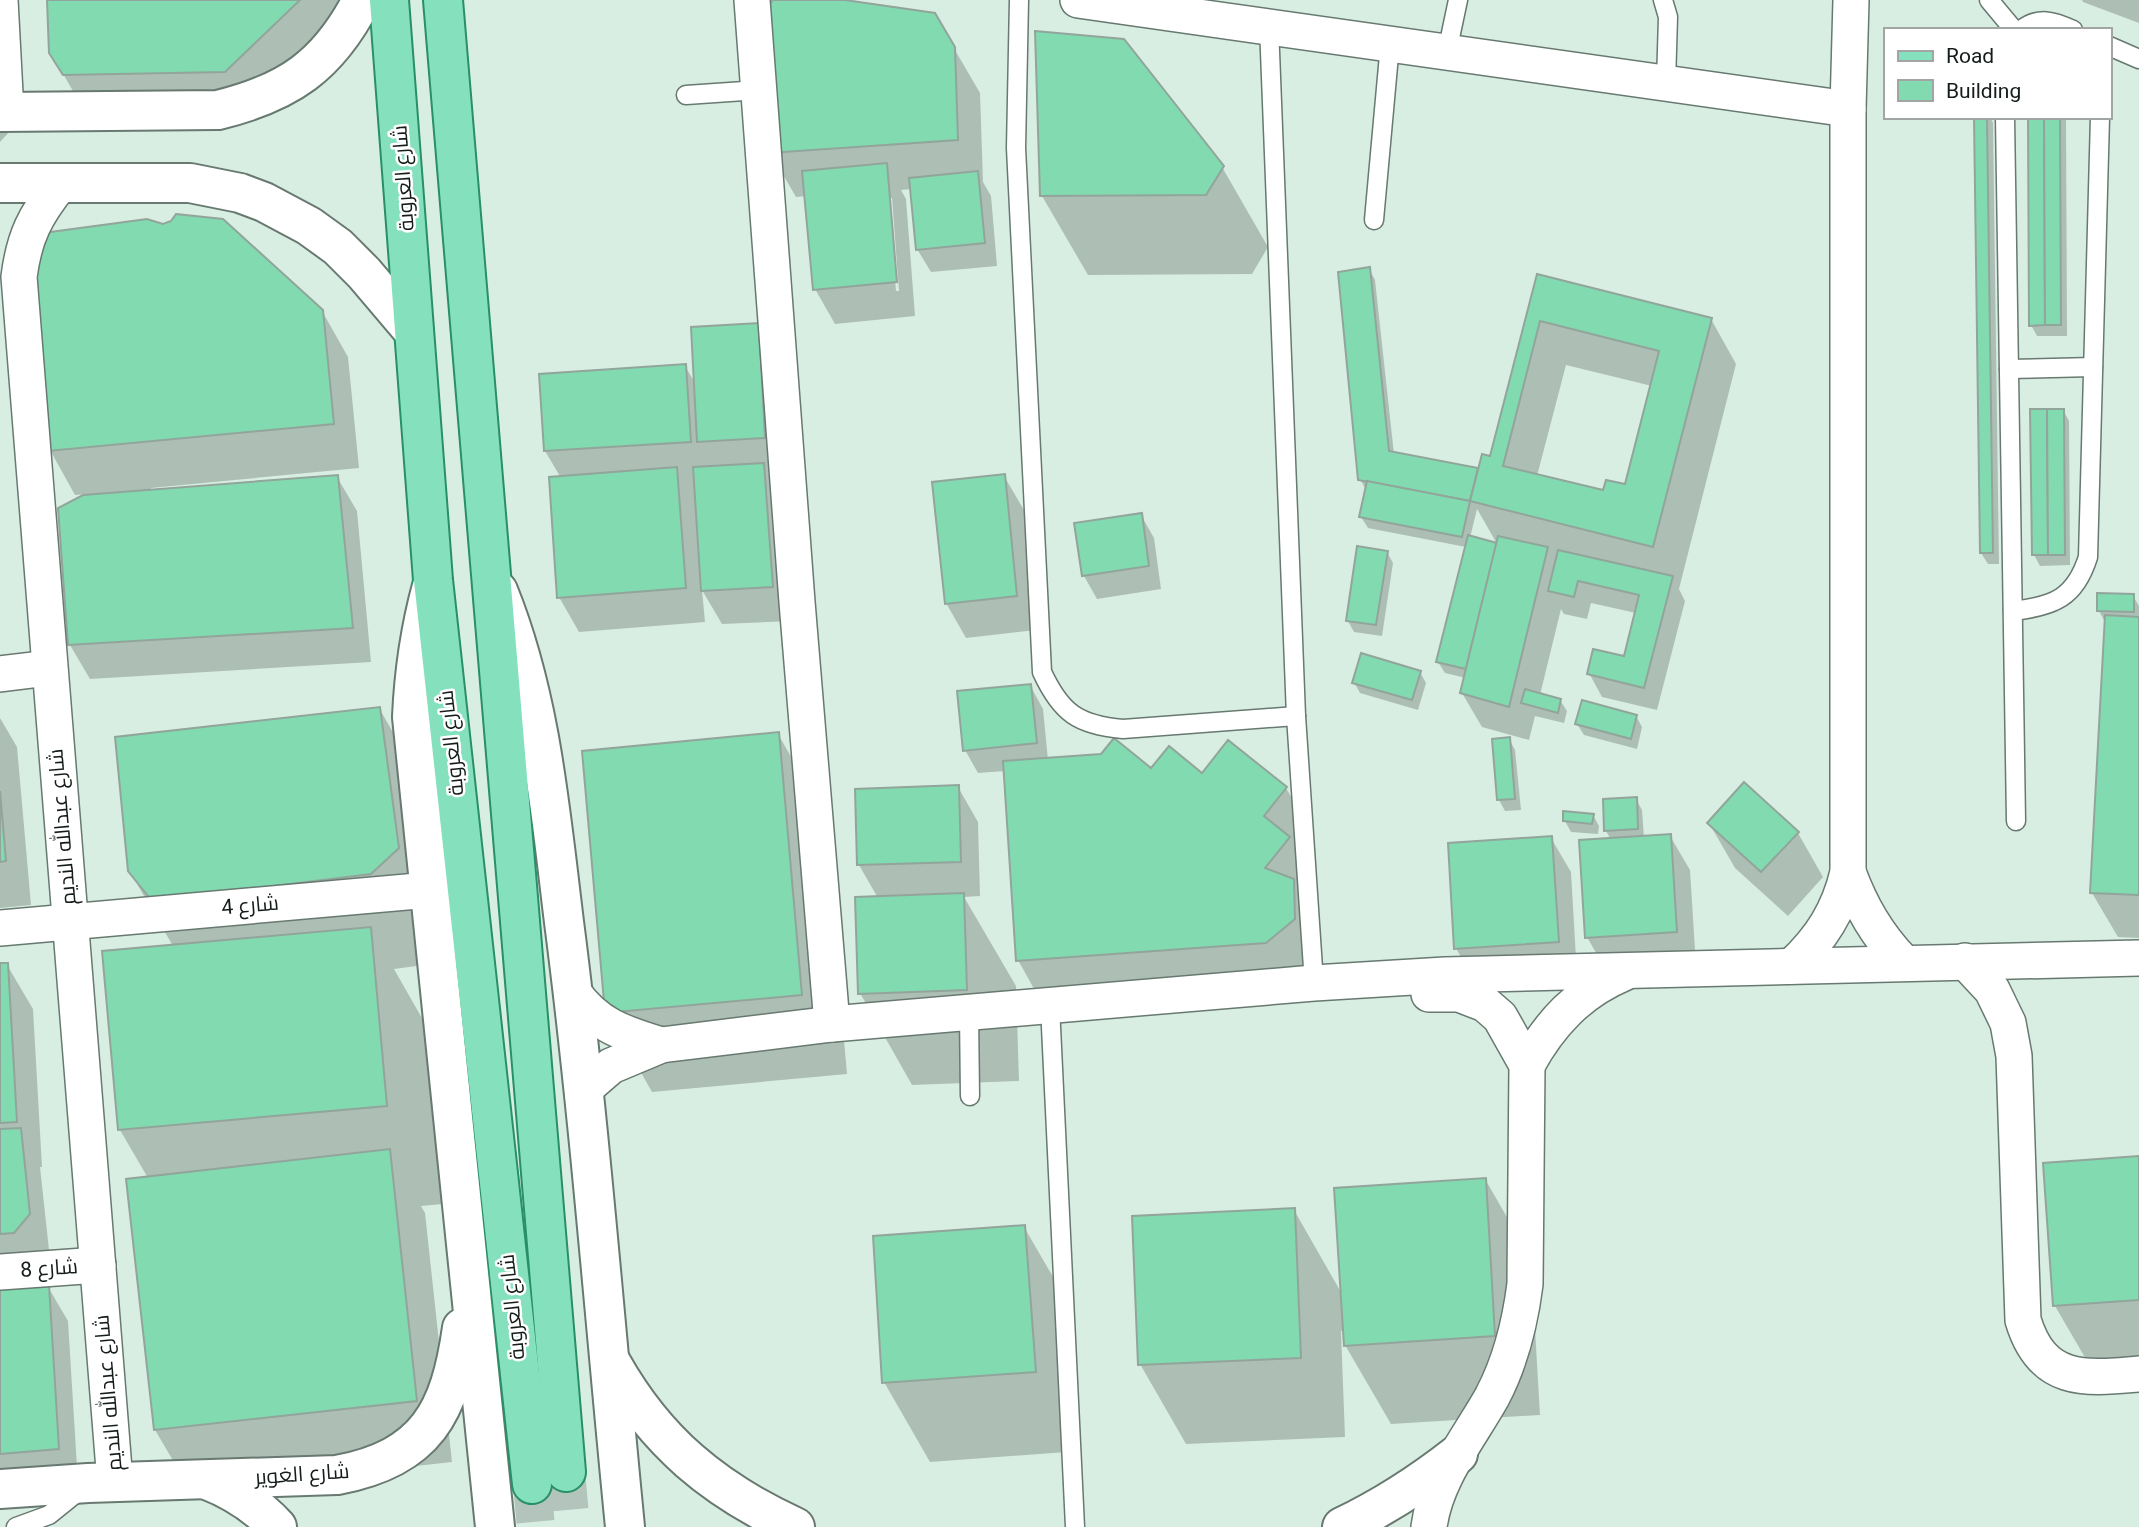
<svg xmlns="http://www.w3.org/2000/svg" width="2139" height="1527" font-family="Roboto,Cairo,sans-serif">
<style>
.shadow{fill:#0003;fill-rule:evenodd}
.building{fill:#82dab0;stroke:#92a59b;stroke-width:2;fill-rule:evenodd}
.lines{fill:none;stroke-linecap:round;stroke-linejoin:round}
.primary-tunnel{stroke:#b2c4bb;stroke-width:38;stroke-dasharray:38 19;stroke-linecap:butt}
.service-casing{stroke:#677970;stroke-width:21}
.minor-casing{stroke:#677970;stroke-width:38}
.tertiary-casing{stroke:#677970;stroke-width:42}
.primary-casing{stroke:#298f68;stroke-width:42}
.service{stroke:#fff;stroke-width:18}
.minor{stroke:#fff;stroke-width:35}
.tertiary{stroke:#fff;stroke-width:38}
.primary{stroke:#85e0be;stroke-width:38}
.labels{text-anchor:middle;stroke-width:5;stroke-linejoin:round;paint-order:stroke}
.street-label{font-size:21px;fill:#151d19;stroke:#fff}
</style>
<rect width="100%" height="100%" fill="#d9eee3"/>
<!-- shadow -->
<g class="shadow">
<path d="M 0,0 L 22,118 L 0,142 Z"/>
<path d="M 48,0 L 340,0 L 343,28 L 251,116 L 77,98 L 51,53 Z"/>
<path d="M 776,0 L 832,0 L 934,14 L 980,93 L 983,182 L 991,196 L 997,266 L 931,272 L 917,249 L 912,189 L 901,190 L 906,199 L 915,316 L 835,324 L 815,289 L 806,196 L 796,197 L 770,152 ZM 888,198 L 892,198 L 899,291 L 896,291 Z"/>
<path d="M 2082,0 L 2139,0 L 2139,23 L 2083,2 Z"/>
<path d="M 1976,117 L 1990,117 L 1993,123 L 1999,564 L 1988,564 L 1981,553 Z"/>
<path d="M 2030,117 L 2064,117 L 2066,120 L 2067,336 L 2037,336 L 2031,325 Z"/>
<path d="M 1222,167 L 1268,247 L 1252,274 L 1088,275 L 1042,196 Z"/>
<path d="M 1369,269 L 1375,280 L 1394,454 L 1479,470 L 1491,458 L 1538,276 L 1711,319 L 1736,364 L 1679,589 L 1685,601 L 1657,710 L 1602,697 L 1589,673 L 1625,659 L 1636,613 L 1591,603 L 1587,619 L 1564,614 L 1561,609 L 1540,695 L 1560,700 L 1567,711 L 1564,723 L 1535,716 L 1529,740 L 1482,727 L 1462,693 L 1466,678 L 1445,673 L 1438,662 L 1466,547 L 1368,528 L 1361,517 L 1366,490 L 1360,479 ZM 1566,365 L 1652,386 L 1626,486 L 1604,493 L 1537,476 ZM 1477,509 L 1484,521 L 1497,544 L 1470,538 Z"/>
<path d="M 322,311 L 348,357 L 359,468 L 151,488 L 151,491 L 337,477 L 357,511 L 371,662 L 90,679 L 70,645 L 60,509 L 89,494 L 75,495 L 50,450 Z"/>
<path d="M 758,325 L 784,472 L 768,473 L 783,499 L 791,621 L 722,624 L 702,590 L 705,622 L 579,632 L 559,597 L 561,478 L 545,451 L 685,366 L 695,383 Z"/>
<path d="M 2063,410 L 2069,421 L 2070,565 L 2040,566 L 2034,555 Z"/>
<path d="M 1004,476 L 1024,510 L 1036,630 L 966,638 L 946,603 Z"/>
<path d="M 1141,515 L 1154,538 L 1161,589 L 1097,599 L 1084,576 Z"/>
<path d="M 1387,552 L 1393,563 L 1382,636 L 1354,632 L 1348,621 Z"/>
<path d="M 2133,596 L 2139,606 L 2139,938 L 2118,937 L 2092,893 L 2105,622 L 2099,611 Z"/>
<path d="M 1420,672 L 1426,683 L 1418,710 L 1360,693 L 1354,682 Z"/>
<path d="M 1030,685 L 1043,709 L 1048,760 L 1102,756 L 1151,770 L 1203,775 L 1286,788 L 1312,833 L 1296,852 L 1314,883 L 1320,964 L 1043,1005 L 1018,960 L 1005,771 L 978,773 L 965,750 Z"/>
<path d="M 379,708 L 432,800 L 424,965 L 394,969 L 427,1027 L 443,1204 L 421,1206 L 425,1213 L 452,1462 L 191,1491 L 155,1430 L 148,1178 L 120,1130 L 173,946 L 129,870 Z"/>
<path d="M 1636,716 L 1642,727 L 1637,749 L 1584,735 L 1577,724 Z"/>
<path d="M 0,718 L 17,747 L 31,905 L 0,908 Z"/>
<path d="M 778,734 L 824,814 L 847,1074 L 652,1092 L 607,1012 Z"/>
<path d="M 1509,739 L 1515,750 L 1521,810 L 1505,811 L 1499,800 Z"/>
<path d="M 958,787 L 978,822 L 980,896 L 964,897 L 1016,986 L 1019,1081 L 912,1085 L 860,993 L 878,898 L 859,865 Z"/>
<path d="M 1636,799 L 1642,810 L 1644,838 L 1670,836 L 1690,870 L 1696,966 L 1607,972 L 1587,937 L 1611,840 L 1606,831 L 1605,801 Z"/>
<path d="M 1593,815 L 1599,826 L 1598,834 L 1571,832 L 1565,821 Z"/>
<path d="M 1709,823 L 1798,833 L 1823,877 L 1788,916 L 1735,868 Z"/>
<path d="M 1551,838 L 1571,872 L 1577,976 L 1475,983 L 1456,948 Z"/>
<path d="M 0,965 L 7,965 L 33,1009 L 42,1167 L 40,1167 L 49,1250 L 34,1267 L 0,1268 Z"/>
<path d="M 2139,1157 L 2139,1382 L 2101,1385 L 2055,1306 Z"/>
<path d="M 1485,1179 L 1531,1259 L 1540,1415 L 1391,1424 L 1345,1345 L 1345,1331 L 1341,1331 L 1345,1437 L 1186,1444 L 1140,1364 L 1294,1210 L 1342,1294 Z"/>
<path d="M 1024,1227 L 1070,1306 L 1080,1451 L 930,1462 L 884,1382 Z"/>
<path d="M 48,1287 L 68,1321 L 78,1483 L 0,1489 L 0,1290 Z"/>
</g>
<!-- building -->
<g class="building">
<path d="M 47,0 L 300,0 L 225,72 L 63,75 L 49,53 Z"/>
<path d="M 773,0 L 845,0 L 935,13 L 955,47 L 958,140 L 769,153 L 761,12 Z"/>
<path d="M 1035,31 L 1124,39 L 1224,166 L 1206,195 L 1040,196 Z"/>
<path d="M 1974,117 L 1987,117 L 1993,553 L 1980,553 Z"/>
<path d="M 2028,117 L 2044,117 L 2045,325 L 2029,326 Z"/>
<path d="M 2044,117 L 2060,117 L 2061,325 L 2045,325 Z"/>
<path d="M 887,163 L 897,282 L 813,290 L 802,171 Z"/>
<path d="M 978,171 L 985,243 L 916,250 L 909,178 Z"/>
<path d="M 176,214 L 223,219 L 323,310 L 334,424 L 48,451 L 34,240 L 43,233 L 147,219 L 163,224 L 171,221 Z"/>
<path d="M 1370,267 L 1389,451 L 1478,468 L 1470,501 L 1358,480 L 1338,272 Z"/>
<path d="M 1537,274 L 1712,318 L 1653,547 L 1470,501 L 1482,454 L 1490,456 ZM 1540,321 L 1659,351 L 1625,484 L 1606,480 L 1603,490 L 1503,466 Z"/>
<path d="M 759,323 L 765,438 L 697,442 L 691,327 Z"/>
<path d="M 686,364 L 691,442 L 544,451 L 539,374 Z"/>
<path d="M 2030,409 L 2047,409 L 2048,555 L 2032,555 Z"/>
<path d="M 2047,409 L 2064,409 L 2065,555 L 2048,555 Z"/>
<path d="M 764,463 L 773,587 L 701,591 L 693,467 Z"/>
<path d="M 677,467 L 686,588 L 557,598 L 549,477 Z"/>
<path d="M 1005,474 L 1017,596 L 945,604 L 932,482 Z"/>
<path d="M 338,475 L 353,628 L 68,645 L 58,508 L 83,495 Z"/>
<path d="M 1367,481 L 1470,501 L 1462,537 L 1359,517 Z"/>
<path d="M 1142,513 L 1149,566 L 1082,576 L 1074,523 Z"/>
<path d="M 1468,535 L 1497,543 L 1466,669 L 1436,662 Z"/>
<path d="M 1498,536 L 1548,547 L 1509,707 L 1460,693 Z"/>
<path d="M 1357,546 L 1388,551 L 1376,625 L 1346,621 Z"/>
<path d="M 1558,550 L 1673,576 L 1644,688 L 1587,674 L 1593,649 L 1624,656 L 1639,595 L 1578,581 L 1574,597 L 1548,591 Z"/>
<path d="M 2097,593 L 2134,594 L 2134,612 L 2097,611 Z"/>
<path d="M 2105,615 L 2139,617 L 2139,895 L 2090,893 Z"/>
<path d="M 1361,653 L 1421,671 L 1412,700 L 1352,683 Z"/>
<path d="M 1031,684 L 1037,743 L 963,751 L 957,691 Z"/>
<path d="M 1525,689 L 1561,699 L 1558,713 L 1521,703 Z"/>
<path d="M 1582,700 L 1637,715 L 1631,739 L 1575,724 Z"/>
<path d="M 380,707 L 399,848 L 371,874 L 152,901 L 128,871 L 115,737 Z"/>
<path d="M 779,732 L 802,995 L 605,1013 L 582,751 Z"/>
<path d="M 1510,737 L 1515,799 L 1497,800 L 1492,739 Z"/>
<path d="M 1114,738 L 1151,768 L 1169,746 L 1202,773 L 1228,740 L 1287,787 L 1264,816 L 1290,837 L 1265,868 L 1294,879 L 1295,919 L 1266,943 L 1016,961 L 1003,761 L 1101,754 Z"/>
<path d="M 1744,782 L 1799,832 L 1761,872 L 1707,823 Z"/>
<path d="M 959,785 L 961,862 L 857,865 L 855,789 Z"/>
<path d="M 0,791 L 6,861 L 0,862 Z"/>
<path d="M 1637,797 L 1638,829 L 1604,831 L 1603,799 Z"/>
<path d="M 1563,811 L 1594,814 L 1592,824 L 1563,821 Z"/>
<path d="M 1671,834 L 1677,932 L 1585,938 L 1579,840 Z"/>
<path d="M 1552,836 L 1559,942 L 1454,949 L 1448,843 Z"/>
<path d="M 964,893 L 967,990 L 858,994 L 855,897 Z"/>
<path d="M 371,927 L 387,1106 L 118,1130 L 102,951 Z"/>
<path d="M 0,963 L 8,963 L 17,1122 L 0,1123 Z"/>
<path d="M 21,1128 L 30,1214 L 14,1233 L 0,1234 L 0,1129 Z"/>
<path d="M 390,1149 L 417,1401 L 154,1430 L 126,1179 Z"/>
<path d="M 2139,1156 L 2139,1300 L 2053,1306 L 2043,1163 Z"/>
<path d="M 1486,1178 L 1495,1336 L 1344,1346 L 1334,1188 Z"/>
<path d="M 1295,1208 L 1301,1358 L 1138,1365 L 1132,1216 Z"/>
<path d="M 1025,1225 L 1036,1372 L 882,1383 L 873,1236 Z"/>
<path d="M 49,1285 L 59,1449 L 0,1454 L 0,1288 Z"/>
</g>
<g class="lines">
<!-- primary-tunnel -->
<g class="primary-tunnel">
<path d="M 566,1472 L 571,1527"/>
<path d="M 532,1484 L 536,1527"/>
</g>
<!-- service casing -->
<g class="service-casing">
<g id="service">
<path d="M 1019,0 L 1016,148 L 1042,672 C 1061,713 1078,725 1123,729 L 1296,716"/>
<path d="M 1663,0 L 1668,17 L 1666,83"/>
<path d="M 1989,0 L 2014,30"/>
<path d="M 1269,26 L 1296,716 L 1314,983"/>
<path d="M 2021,30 C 2038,16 2054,21 2073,30"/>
<path d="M 2109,46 L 2139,59"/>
<path d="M 1447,52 L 1458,0"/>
<path d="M 686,95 L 759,90"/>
<path d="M 2005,117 L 2016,821"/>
<path d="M 1374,220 L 1390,44"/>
<path d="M 2009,369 L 2093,367"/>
<path d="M 2013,611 C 2054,606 2075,598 2088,557 L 2100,117"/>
<path d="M 1050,1006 L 1075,1527"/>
<path d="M 969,1013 L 970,1096"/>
<path d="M 16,1527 L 49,1515 L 80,1490"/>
</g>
</g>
<!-- minor casing -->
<g class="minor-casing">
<g id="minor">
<path d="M 0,0 L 6,112"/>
<path d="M 752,0 L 797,602 L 832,1024"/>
<path d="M 1078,0 L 1848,109"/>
<path d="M 61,183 C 35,215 24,237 19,277 L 115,1482"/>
<path d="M 0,674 L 49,668"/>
<path d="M 1848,872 C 1861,907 1877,935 1903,962"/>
<path d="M 0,928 L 429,890"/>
<path d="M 1965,961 L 1992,990 L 2008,1023 L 2014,1056 L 2023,1320 C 2042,1383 2083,1379 2139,1374"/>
<path d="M 1792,966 C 1821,939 1839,911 1848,872 L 1848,109 L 1851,0"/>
<path d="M 573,992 C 598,1026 622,1033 661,1045"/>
<path d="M 1527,1065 C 1550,1023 1579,992 1624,973"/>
<path d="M 583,1096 L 589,1085 L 611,1066 L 661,1045 L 832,1024 L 1314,983 L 1445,975 L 2139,958"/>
<path d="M 0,1272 L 98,1265"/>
<path d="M 1429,1527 C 1435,1479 1469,1438 1492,1397 C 1511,1361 1520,1324 1525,1284 L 1527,1065 L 1500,1017 L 1485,1004 L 1459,994 L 1429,994"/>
</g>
</g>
<!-- tertiary casing -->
<g class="tertiary-casing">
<g id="tertiary">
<path d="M 0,112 L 218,110 C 288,93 328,66 362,0"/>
<path d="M 0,183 L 190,183 L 240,193 L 264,202 L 309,226 L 338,247 L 364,273 L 414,332"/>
<path d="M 432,586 C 420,630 414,671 412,717 L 495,1527"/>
<path d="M 498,591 C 541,697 550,809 564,922 C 590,1123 605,1325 625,1527"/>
<path d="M 612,1364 C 656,1442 714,1490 795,1527"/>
<path d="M 207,1480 C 235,1491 257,1505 277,1527"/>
<path d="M 0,1489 L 88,1483 L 337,1475 C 427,1458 450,1412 462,1328"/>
<path d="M 1342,1527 C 1384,1507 1421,1483 1458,1454"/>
</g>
</g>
<!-- primary casing -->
<g class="primary-casing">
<g id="primary">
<path d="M 389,0 L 433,580 L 532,1484"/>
<path d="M 443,0 L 566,1472"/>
</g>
</g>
<!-- service -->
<use href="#service" class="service"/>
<!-- minor -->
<use href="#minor" class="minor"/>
<!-- tertiary -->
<use href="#tertiary" class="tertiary"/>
<!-- primary -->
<use href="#primary" class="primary"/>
</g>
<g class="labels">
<!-- street labels -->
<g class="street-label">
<text transform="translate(403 178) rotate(-94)" y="7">شارع العروبة</text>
<text transform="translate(451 743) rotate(-96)" y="7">شارع العروبة</text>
<text transform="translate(62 827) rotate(-95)" y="7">شارع عبدالله النديم</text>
<text transform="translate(250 905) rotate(-5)" y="7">شارع 4</text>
<text transform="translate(49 1268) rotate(-4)" y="7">شارع 8</text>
<text transform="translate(512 1307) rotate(-96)" y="7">شارع العروبة</text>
<text transform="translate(108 1393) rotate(-95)" y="7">شارع عبدالله النديم</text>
<text transform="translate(302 1474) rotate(-4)" y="7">شارع الغوير</text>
</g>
</g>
<!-- legend -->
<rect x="1884" y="28" width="228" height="91" fill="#ffffff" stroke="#a1a5a3" stroke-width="2"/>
<rect x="1898" y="51" width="35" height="10" fill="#85e0be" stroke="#a1a5a3" stroke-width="2"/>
<text x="1946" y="63" font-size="21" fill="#151d19">Road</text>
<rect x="1898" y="80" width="35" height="21" fill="#82dab0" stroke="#a1a5a3" stroke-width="2"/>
<text x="1946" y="98" font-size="21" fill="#151d19">Building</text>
</svg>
